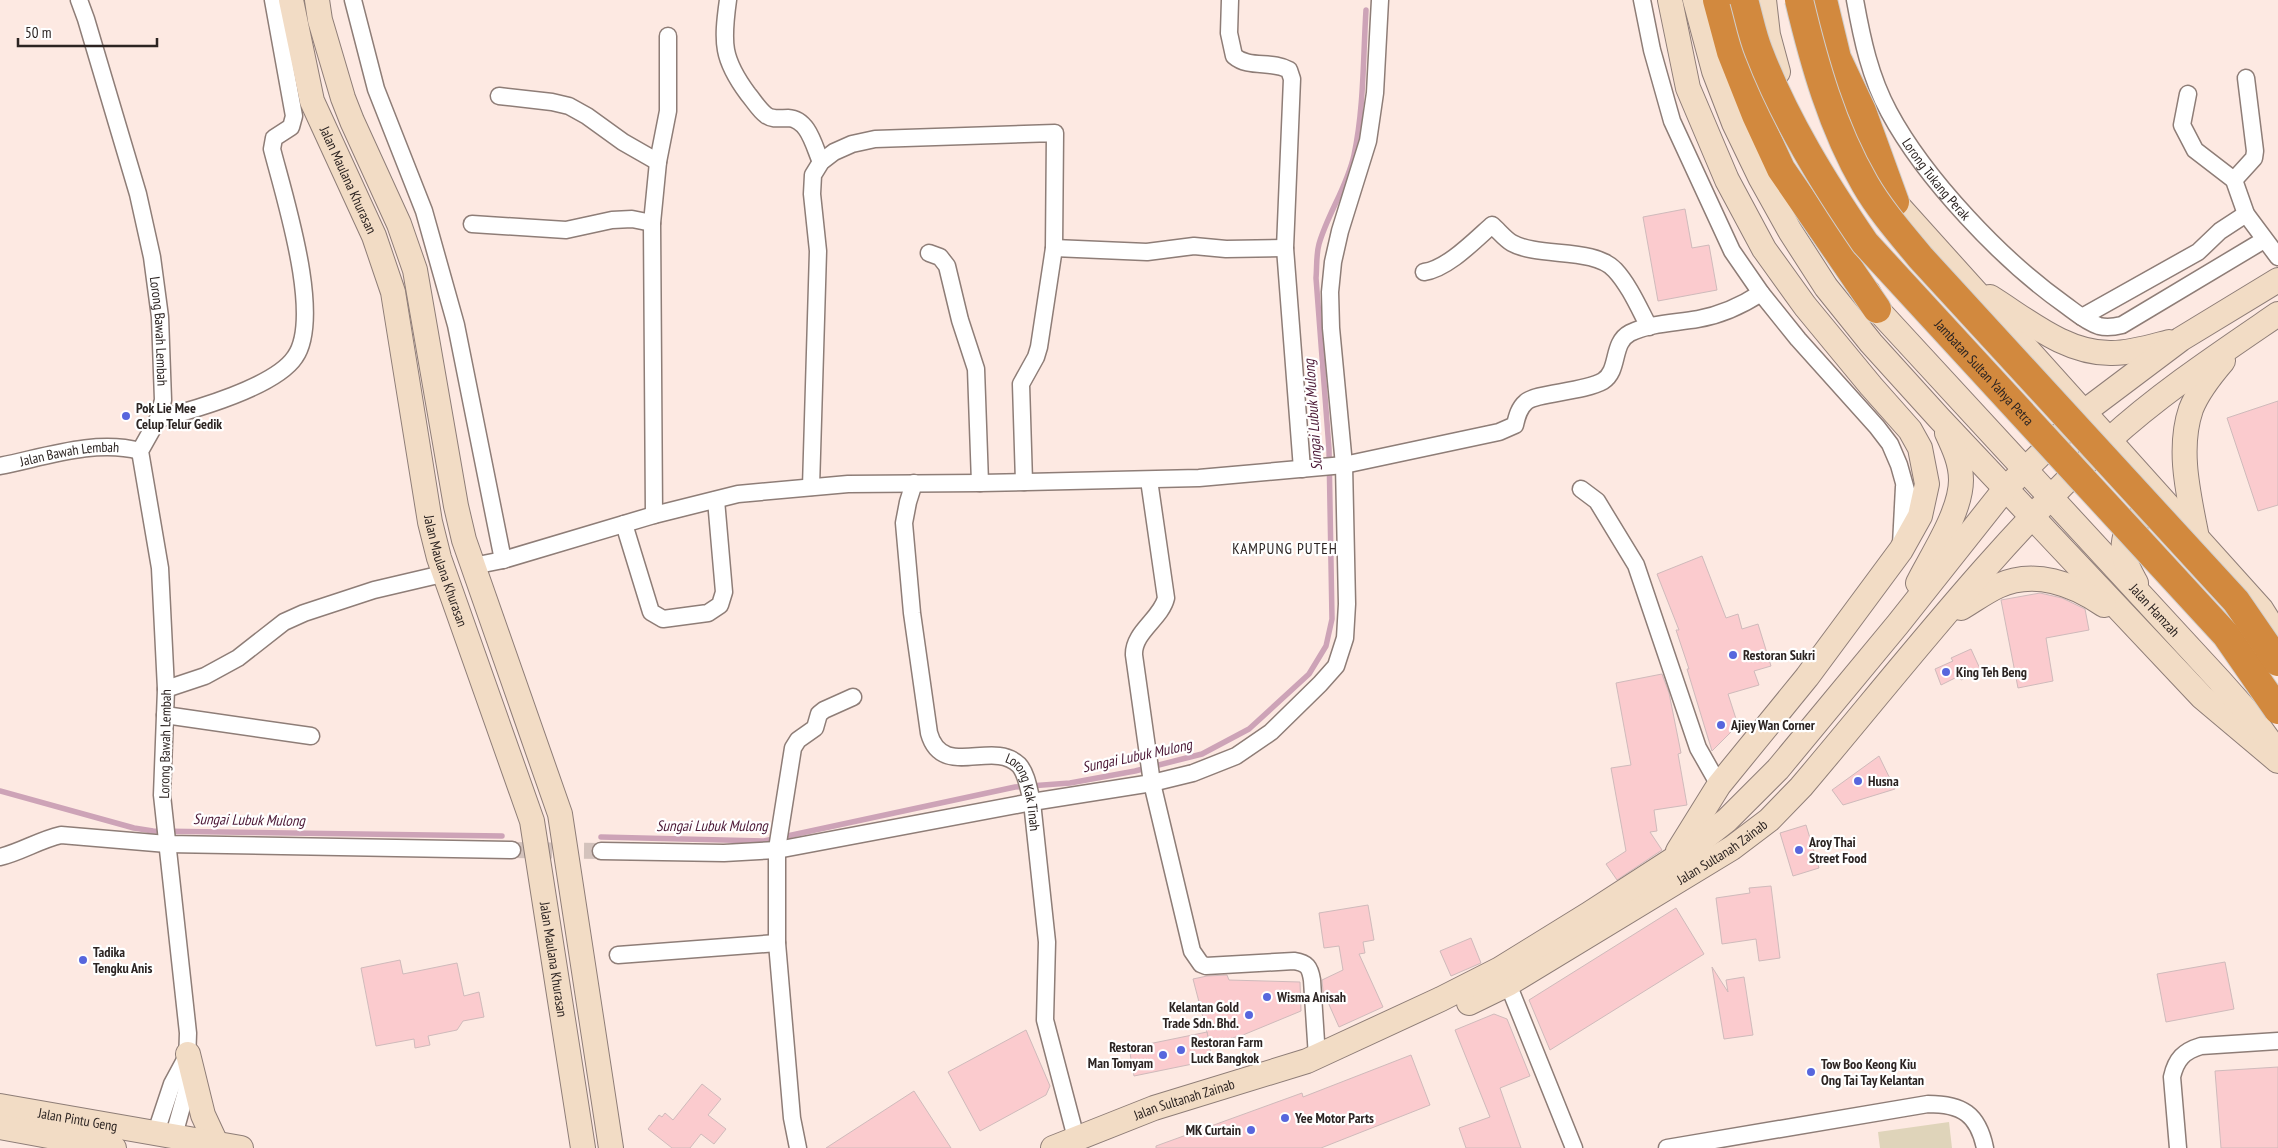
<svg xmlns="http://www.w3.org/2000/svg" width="2278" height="1148" font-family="'PT Sans Narrow',sans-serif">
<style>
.green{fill:#dfd4ba}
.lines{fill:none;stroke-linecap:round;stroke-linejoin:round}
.stream{stroke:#cda3b7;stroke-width:5.5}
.building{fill:#fbcbce;stroke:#cfbabb}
.street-tunnel{stroke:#d3c2bc;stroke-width:16;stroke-dasharray:16 8;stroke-linecap:butt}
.street-casing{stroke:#8e7d77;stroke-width:19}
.secondary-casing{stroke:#8e7d77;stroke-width:26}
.highway-casing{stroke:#d1cfce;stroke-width:30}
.street{stroke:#fff;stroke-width:16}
.secondary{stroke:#f2dcc5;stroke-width:24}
.highway{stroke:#d2893e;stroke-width:28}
.highway-bridge-casing{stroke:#d1cfce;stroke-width:30;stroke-linecap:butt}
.highway-bridge{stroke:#d2893e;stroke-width:28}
.poi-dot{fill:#5766dd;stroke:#fff;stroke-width:2}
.labels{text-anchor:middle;stroke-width:4.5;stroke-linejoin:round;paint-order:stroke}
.street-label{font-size:14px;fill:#2c2422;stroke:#fff}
.poi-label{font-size:14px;font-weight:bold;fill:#2c2422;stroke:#fff;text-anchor:start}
.water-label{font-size:15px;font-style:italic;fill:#4d1a37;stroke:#fff}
.neighbourhood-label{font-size:15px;letter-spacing:1px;fill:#2c2422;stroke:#fff}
</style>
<rect width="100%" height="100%" fill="#fde9e2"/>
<!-- green -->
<path class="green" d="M 1949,1122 L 1952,1148 L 1880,1148 L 1878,1132 Z"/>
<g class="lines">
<!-- stream -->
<g class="stream">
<path d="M 0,791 L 134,828 L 153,831 L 502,836"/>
<path d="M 601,837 L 764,841 L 1015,787 L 1070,783 L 1135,771 L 1202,754 L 1249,729 L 1309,674 L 1326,646 L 1332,619 L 1329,449 L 1316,278 C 1317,267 1316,255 1319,244 C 1328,213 1347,187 1354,155 C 1364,108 1363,58 1366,10"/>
</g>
</g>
<!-- building -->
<g class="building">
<path d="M 1685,209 L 1692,248 L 1709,245 L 1717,290 L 1658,301 L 1643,217 Z"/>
<path d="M 2278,401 L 2278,505 L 2258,511 L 2227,418 Z"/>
<path d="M 1702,556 L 1726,618 L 1738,614 L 1742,629 L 1758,624 L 1771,666 L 1754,671 L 1759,685 L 1728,694 L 1738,725 L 1712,751 L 1687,669 L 1689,669 L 1676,630 L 1679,630 L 1657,574 Z"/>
<path d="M 2040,593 L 2062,598 L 2085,609 L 2089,630 L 2046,638 L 2053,681 L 2018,688 L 2001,600 Z"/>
<path d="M 1971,649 L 1981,671 L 1961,680 L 1959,676 L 1941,685 L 1935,669 L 1953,661 L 1951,658 Z"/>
<path d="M 1662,674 L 1669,693 L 1681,753 L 1678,754 L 1687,805 L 1654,810 L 1657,831 L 1650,832 L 1662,850 L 1617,880 L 1606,864 L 1626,851 L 1611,768 L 1631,765 L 1616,683 Z"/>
<path d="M 1879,756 L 1895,789 L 1843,805 L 1832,790 Z"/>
<path d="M 1806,825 L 1819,868 L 1793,876 L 1780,833 Z"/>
<path d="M 1771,886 L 1780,958 L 1759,961 L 1756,939 L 1722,944 L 1716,898 L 1750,893 L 1749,888 Z"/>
<path d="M 1368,905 L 1374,940 L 1363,942 L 1365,953 L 1359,954 L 1383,1007 L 1339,1027 L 1323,991 L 1322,980 L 1343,970 L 1339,946 L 1324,948 L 1319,913 Z"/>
<path d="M 1676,908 L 1704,954 L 1550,1050 L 1529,1000 Z"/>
<path d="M 1471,938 L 1481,963 L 1451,976 L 1440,951 Z"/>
<path d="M 400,960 L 403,974 L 457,963 L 464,996 L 479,992 L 484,1017 L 463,1021 L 457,1030 L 428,1036 L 430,1045 L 415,1048 L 414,1039 L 376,1046 L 361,968 Z"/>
<path d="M 2225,962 L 2234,1009 L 2166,1022 L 2157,974 Z"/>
<path d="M 1712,967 L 1728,992 L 1726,980 L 1744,977 L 1753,1035 L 1724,1039 Z"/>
<path d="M 1227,975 L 1229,980 L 1300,982 L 1301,1011 L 1243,1035 L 1210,1044 L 1193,979 L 1207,976 Z"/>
<path d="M 1494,1014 L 1507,1019 L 1530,1076 L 1500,1088 L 1521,1148 L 1466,1148 L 1459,1128 L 1490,1117 L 1455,1030 Z"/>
<path d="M 1026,1030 L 1050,1086 L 1046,1095 L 980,1131 L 948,1072 Z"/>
<path d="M 1207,1032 L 1212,1060 L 1134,1076 L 1129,1048 Z"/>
<path d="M 1411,1055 L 1430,1105 L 1321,1148 L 1156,1148 L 1156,1146 L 1302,1093 L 1303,1097 Z"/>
<path d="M 2278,1067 L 2278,1148 L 2221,1148 L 2215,1071 Z"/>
<path d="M 702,1084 L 721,1099 L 708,1115 L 726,1129 L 714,1144 L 701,1134 L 690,1148 L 672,1148 L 648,1129 L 659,1115 L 662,1117 L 665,1113 L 673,1120 Z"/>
<path d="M 914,1091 L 951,1148 L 826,1148 Z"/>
</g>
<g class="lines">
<!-- street-tunnel -->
<path class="street-tunnel" d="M 512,850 L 601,851"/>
<!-- street casing -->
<g class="street-casing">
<g id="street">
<path id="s1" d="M 79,0 L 86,19 L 138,194 L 152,257 L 160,317 L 163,400 L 158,419 L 140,451 L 160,568 L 166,689 L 162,795 L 188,1033 L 186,1092 L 174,1135"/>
<path d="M 353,0 L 376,89 L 424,211 L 456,325 L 503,560"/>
<path d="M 728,0 C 722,43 722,59 748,94 C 754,101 759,110 766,115 C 772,120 781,118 788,118 C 809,119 814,147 821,162"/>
<path d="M 1230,0 L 1229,33 L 1234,56 C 1249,69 1272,60 1289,70 L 1292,79 L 1285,248 L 1302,469"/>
<path d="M 1642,0 L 1652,50 L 1672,121 L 1732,251 L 1761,293 L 1798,339 L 1877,427 L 1890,444 L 1899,465 L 1908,497 L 1914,502 L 1923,504"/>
<path id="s2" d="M 1855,0 C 1862,39 1870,77 1889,112 C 1925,179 2002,260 2064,304 C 2075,312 2086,322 2099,326 C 2107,328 2114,327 2122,325 L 2264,240"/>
<path d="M 2188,94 L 2182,125 L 2195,150 L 2234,180 L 2246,214 L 2278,257"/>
<path d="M 499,96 L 552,102 L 569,106 L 587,116 L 623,142 L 658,162"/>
<path d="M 2234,180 L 2254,158 L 2255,151 L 2246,78"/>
<path d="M 472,224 L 566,230 L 612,220 L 632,219 L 652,223"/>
<path d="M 1054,248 L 1147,252 L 1194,246 L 1226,249 L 1285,248"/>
<path d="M 929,253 L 940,257 L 947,266 L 960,320 L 976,369 L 980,483"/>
<path d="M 1424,272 C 1447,269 1474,241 1492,225 C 1498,230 1505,239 1512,243 C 1539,258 1594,247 1615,270 C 1629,285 1639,308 1649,327"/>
<path d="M 2082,317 L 2198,252 L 2220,231 L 2246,214"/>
<path d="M 158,419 C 193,410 275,387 295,357 C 323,317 284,196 272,149 L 274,138 L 291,127 L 294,116 L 273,0"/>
<path id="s3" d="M 0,466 C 45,457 95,439 140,451"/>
<path d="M 1149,480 L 1166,598 C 1161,619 1133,632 1134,655 L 1152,783 L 1192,951 L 1201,964 L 1206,966 L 1294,961 C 1307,963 1310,967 1312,980 L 1317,1057"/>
<path id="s4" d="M 914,483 L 908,502 L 904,523 L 912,613 L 929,733 C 942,780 993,739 1019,765 C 1027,774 1029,791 1032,802 L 1047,942 L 1045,1020 L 1076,1138"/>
<path d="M 811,487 L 818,251 L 812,194 L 813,175 L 821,162 L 834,152 L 852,144 L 875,139 L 1055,133 L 1054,248 L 1039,347 L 1036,357 L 1021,384 L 1024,482"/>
<path d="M 1581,489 L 1597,501 L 1636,565 L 1698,748 L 1719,785"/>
<path d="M 654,515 L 652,223 L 658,162 L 668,111 L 668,36"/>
<path d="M 624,524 L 651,612 L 663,619 L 708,613 L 720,605 L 724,592 L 716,500"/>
<path d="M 1901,545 L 1904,487"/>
<path d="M 483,564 L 503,560 L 654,515 L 738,494 L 848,484 L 980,483 L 1199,478 L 1344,465 L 1499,432 L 1515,425 C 1517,416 1519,408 1526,402 C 1535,393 1584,392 1603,381 C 1620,370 1611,343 1630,333 C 1650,323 1676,323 1698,319 C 1721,315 1741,306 1761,293"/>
<path d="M 166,689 L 205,676 L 238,658 L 284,622 L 304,613 L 374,590 L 438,575"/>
<path d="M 165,715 L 311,736"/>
<path d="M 601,851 L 724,853 L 777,850 L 1032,802 L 1152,783 L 1193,773 L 1236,756 L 1271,732 L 1320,684 L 1336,666 L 1345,638 L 1347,604 L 1344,465 L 1331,328 L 1330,292 L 1333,262 L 1340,231 L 1368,141 L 1375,93 L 1380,0"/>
<path d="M 0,857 C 21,852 39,840 61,835 L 167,844 L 512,850"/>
<path d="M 618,955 L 777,943"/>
<path d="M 1508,984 L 1574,1148"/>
<path d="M 156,1132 L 172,1084 L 186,1058"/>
<path d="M 798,1148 L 792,1118 L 777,943 L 777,849 L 793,748 L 798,740 L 815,728 L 819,714 L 824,710 L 853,697"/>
<path d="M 1667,1148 L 1928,1104 C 1962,1104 1978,1114 1985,1148"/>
<path d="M 2178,1148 L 2172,1077 C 2176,1059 2184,1051 2201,1046 L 2278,1041"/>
</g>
</g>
<!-- secondary casing -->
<g class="secondary-casing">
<g id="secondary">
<path id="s5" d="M 291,0 L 312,101 L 374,236 L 393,292 L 430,522 L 439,558 L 532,821 L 583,1148"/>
<path d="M 317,0 L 320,20 L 343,98 L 352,121 L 399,224 L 415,270 L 456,506 L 464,540 L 560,814 L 611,1148"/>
<path d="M 1670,0 L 1688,88 L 1727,180 L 1764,249 L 1805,306 L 1871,386 L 1910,430 L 1920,448 L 1927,484 L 1920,516 L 1901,550 L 1807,677 L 1719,785 L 1678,851"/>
<path d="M 1695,0 L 1714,71 L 1734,123 L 1761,179 L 1790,231 L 1826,287 L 1871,343 L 1939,418 L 2202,697 L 2278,761"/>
<path d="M 1764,0 L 1768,35 L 1778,72"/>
<path d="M 1883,189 L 2261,609 L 2278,636"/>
<path id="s6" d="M 1868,292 L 1877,309 L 2221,682 L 2252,717 L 2270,742"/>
<path d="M 1990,297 C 2027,320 2066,354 2112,353 C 2131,353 2150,347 2169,342"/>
<path d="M 2197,538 C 2189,496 2177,450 2191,409 C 2198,391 2211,375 2223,361"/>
<path d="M 1918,583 C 1932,555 1961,512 1961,480 C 1961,463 1954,448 1947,433"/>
<path d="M 2136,583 C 2131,574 2125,564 2124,554 C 2120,524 2145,506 2171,519"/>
<path d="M 1961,608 C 1973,601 1985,592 1998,586 C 2034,569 2074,584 2104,605"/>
<path id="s7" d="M 1469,1003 L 1508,984 L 1732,848 L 1769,820 L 1801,787 C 1901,669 1995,546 2108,441 C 2159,394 2221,353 2278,314"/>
<path d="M 188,1054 L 203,1115 L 216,1143"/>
<path id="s8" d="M 0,1106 L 241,1148"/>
<path d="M 0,1127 L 114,1148"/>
<path id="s9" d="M 1053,1148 L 1154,1108 L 1307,1061 L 1441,999 L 1500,969 L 1589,914 L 1694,846 L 1727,820 L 1778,769 L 1898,624 L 2005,489 L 2084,412 L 2181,339 L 2278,280"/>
</g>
</g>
<!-- highway casing -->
<g class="highway-casing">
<g id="highway">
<path d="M 1717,0 L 1731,52 L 1756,115 L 1781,169 L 1877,309"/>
<path d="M 1823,0 L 1837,58 L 1862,111 L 1895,202"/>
</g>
</g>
<!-- street -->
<use href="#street" class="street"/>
<!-- secondary -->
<use href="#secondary" class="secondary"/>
<!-- highway -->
<use href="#highway" class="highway"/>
<!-- highway-bridge casing -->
<g class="highway-bridge-casing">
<g id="highway-bridge">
<path id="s10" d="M 1744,0 C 1749,17 1752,35 1759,52 C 1785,120 1824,183 1865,243 L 2226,635 L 2278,710"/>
<path d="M 1799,0 C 1814,63 1832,127 1865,184 C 1880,210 1901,234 1920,257 L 2236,601 L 2278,662"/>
</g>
</g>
<!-- highway-bridge -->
<use href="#highway-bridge" class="highway-bridge"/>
</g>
<!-- markers -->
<g class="poi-dot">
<circle cx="126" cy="416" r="5"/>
<circle cx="1733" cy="655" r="5"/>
<circle cx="1946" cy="672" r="5"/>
<circle cx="1721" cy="725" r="5"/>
<circle cx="1858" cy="781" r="5"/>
<circle cx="1799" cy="850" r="5"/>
<circle cx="83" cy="960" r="5"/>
<circle cx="1267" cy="997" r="5"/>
<circle cx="1249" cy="1015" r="5"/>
<circle cx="1181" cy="1050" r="5"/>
<circle cx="1163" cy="1055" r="5"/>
<circle cx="1811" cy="1072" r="5"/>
<circle cx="1285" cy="1118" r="5"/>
<circle cx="1251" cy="1130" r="5"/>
</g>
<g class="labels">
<!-- street labels -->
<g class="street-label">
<text dy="5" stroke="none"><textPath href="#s2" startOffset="200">Lorong Tukang Perak</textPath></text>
<text dy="5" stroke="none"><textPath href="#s5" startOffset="190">Jalan Maulana Khurasan</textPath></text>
<text dy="5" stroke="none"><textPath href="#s1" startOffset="342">Lorong Bawah Lembah</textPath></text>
<text dy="5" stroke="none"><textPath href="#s10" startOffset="449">Jambatan Sultan Yahya Petra</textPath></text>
<text dy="5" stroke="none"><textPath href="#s3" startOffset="71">Jalan Bawah Lembah</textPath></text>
<text dy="5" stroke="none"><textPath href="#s5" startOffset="595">Jalan Maulana Khurasan</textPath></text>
<text dy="5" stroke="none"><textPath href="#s6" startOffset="429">Jalan Hamzah</textPath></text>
<text transform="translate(165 744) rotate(-89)" y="5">Lorong Bawah Lembah</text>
<text dy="5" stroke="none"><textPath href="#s4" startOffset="384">Lorong Kak Tinah</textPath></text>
<text dy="5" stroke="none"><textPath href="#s7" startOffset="295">Jalan Sultanah Zainab</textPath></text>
<text dy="5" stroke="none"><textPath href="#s5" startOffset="1000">Jalan Maulana Khurasan</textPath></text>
<text dy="5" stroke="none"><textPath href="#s9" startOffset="140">Jalan Sultanah Zainab</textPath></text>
<text dy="5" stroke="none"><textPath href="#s8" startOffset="79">Jalan Pintu Geng</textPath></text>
</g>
<!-- poi labels -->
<g class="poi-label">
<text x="136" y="413">Pok Lie Mee<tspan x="136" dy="16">Celup Telur Gedik</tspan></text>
<text x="1743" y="660">Restoran Sukri</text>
<text x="1956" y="677">King Teh Beng</text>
<text x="1731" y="730">Ajiey Wan Corner</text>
<text x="1868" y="786">Husna</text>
<text x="1809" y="847">Aroy Thai<tspan x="1809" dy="16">Street Food</tspan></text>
<text x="93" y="957">Tadika<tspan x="93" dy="16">Tengku Anis</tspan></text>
<text x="1277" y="1002">Wisma Anisah</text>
<text x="1239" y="1012" text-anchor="end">Kelantan Gold<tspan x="1239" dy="16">Trade Sdn. Bhd.</tspan></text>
<text x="1191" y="1047">Restoran Farm<tspan x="1191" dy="16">Luck Bangkok</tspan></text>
<text x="1153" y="1052" text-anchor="end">Restoran<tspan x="1153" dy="16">Man Tomyam</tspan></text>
<text x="1821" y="1069">Tow Boo Keong Kiu<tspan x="1821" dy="16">Ong Tai Tay Kelantan</tspan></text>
<text x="1295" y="1123">Yee Motor Parts</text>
<text x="1241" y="1135" text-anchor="end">MK Curtain</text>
</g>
<!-- water labels -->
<g class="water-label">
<text transform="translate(1313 415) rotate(-94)" y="5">Sungai Lubuk Mulong</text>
<text transform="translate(1137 756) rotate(-12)" y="5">Sungai Lubuk Mulong</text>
<text transform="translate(249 820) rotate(1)" y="5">Sungai Lubuk Mulong</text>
<text x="712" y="831">Sungai Lubuk Mulong</text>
</g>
<!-- neighbourhood labels -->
<g class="neighbourhood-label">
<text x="1285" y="554">KAMPUNG PUTEH</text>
</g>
</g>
<!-- scale -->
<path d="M18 38v8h139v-8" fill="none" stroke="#2c2422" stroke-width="2.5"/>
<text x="25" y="38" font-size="15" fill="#2c2422" stroke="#ffffff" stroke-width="4" paint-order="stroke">50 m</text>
</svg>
